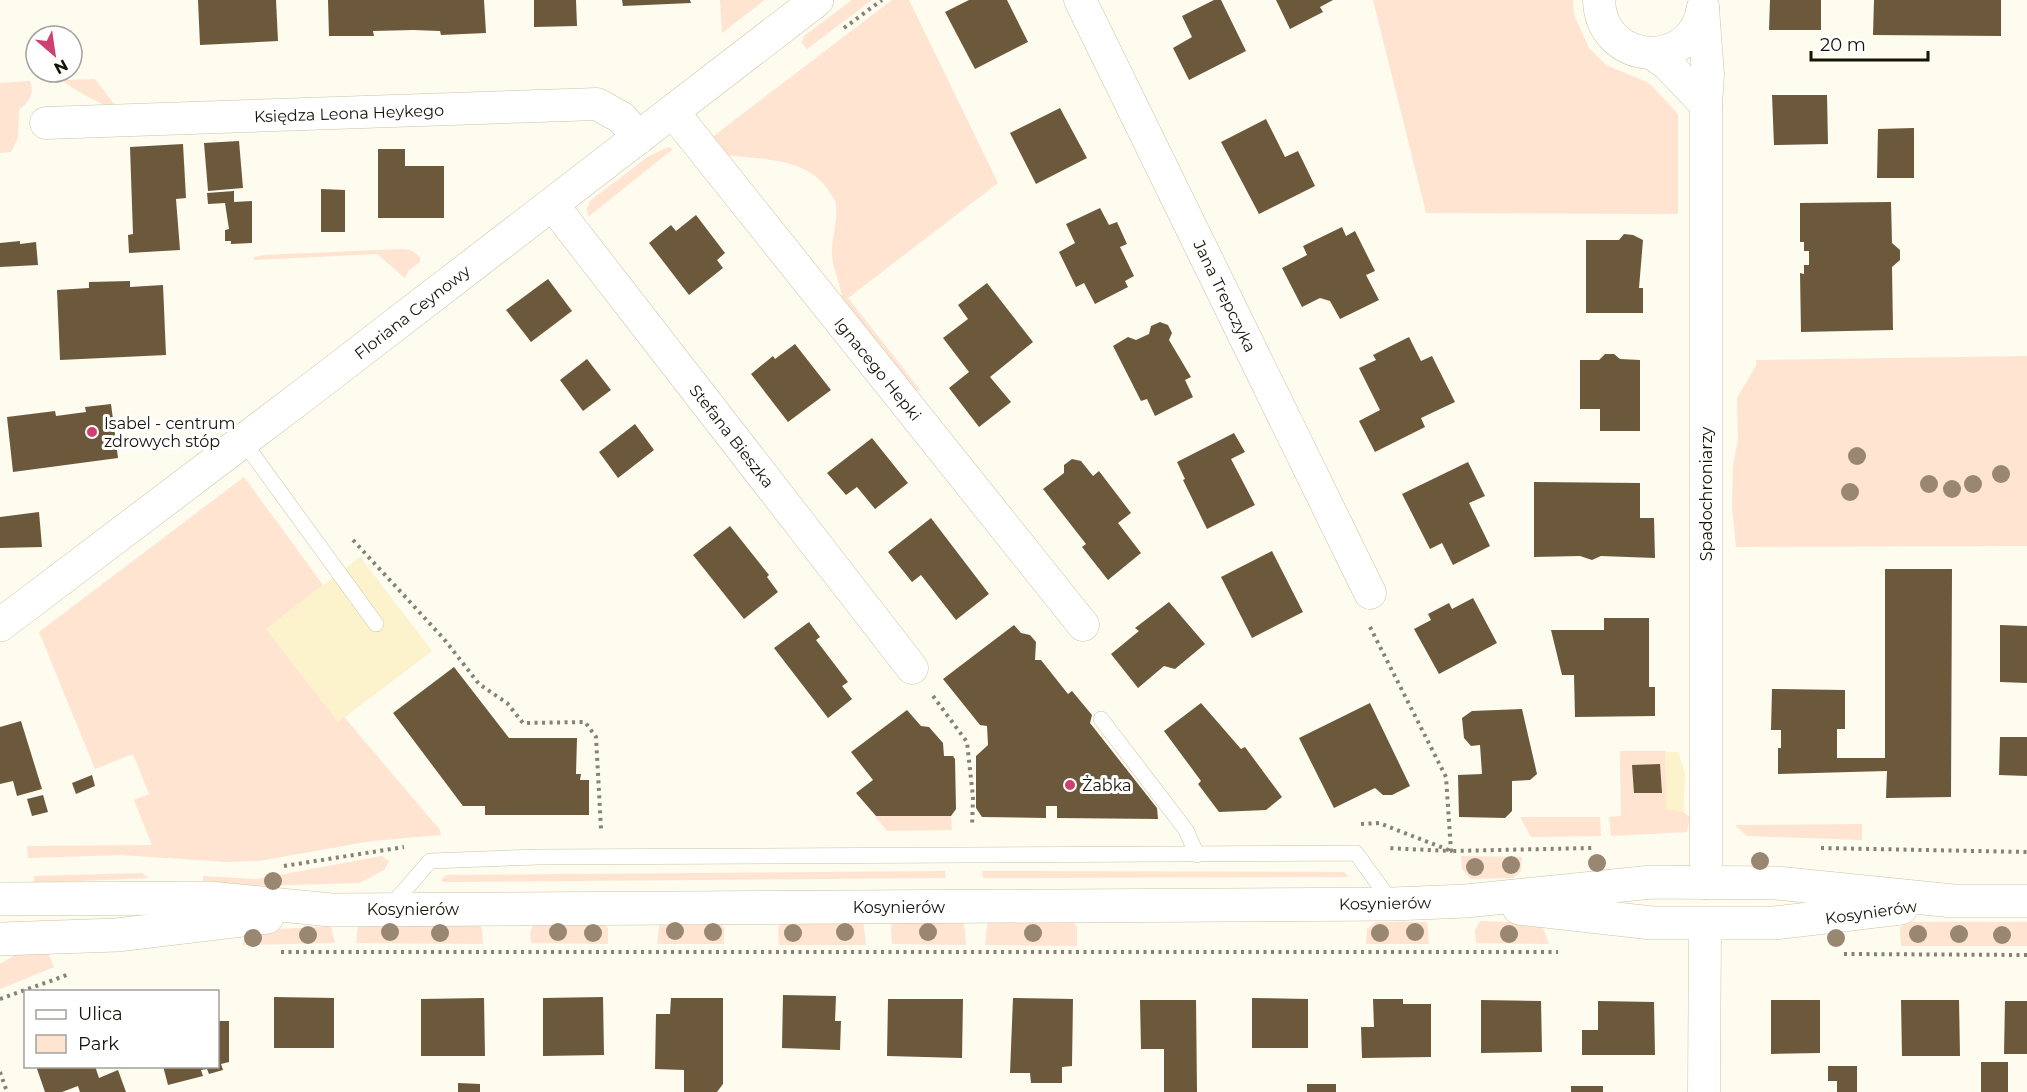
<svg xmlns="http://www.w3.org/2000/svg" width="2027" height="1092" font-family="Montserrat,sans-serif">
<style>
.built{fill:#fcf2cc}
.green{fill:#fee4d1}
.building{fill:#6c593c}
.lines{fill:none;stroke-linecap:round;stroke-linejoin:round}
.lane-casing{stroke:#cbc3a6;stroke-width:16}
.street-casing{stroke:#cbc3a6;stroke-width:33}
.secondary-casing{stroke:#cbc3a6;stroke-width:34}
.path{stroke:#858277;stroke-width:4;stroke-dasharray:3 4.5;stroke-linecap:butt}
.lane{stroke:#fff;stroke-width:15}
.street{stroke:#fff;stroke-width:32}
.secondary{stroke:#fff;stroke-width:33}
.tree{fill:#9a8771}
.poi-dot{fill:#cd4070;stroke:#fff;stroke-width:2}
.labels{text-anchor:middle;stroke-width:6;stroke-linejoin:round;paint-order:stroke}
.street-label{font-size:16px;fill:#161309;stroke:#fff}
.poi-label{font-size:16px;fill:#161309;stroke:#fff;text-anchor:start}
</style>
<rect width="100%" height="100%" fill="#fefbef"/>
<!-- built -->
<g class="built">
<path d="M 360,557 L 432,651 L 338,722 L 266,629 Z"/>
<path d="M 1620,751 L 1678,752 L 1685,773 L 1683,818 L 1621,816 Z"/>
</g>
<!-- green -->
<g class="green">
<path d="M 720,0 L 765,0 L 722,33 Z"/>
<path d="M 852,0 L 872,0 L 807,49 L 802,43 L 804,36 Z"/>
<path d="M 892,0 L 909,0 L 998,183 L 848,298 L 921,391 L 913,390 L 841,308 C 845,289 833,274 832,255 C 831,239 838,222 836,205 C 836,201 833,197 830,193 C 809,157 761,159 723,155 L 711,138 Z"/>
<path d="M 1373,0 L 1573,0 L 1574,15 L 1589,48 L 1606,65 L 1649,83 L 1678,114 L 1678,214 L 1426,213 Z"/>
<path d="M 95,79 L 118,109 C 106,108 72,89 62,80 Z"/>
<path d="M 30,81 C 35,95 29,101 19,110 L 18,138 L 11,152 L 0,153 L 0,83 Z"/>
<path d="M 668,147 L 673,149 L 588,217 L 587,208 L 591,200 L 649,156 Z"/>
<path d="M 401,249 L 411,250 L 420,257 L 420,262 L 409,270 L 405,278 L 377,254 L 254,260 L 254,257 L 264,255 Z"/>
<path d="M 2027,356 L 2027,546 L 1736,547 L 1732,507 L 1733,466 L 1738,440 L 1737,398 L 1756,366 L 1756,360 Z"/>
<path d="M 244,477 L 323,585 L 266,629 L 338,722 L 344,717 L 440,830 L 441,835 L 371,841 L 259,861 L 227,862 L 121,855 L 28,858 L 27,846 L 152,845 L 134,800 L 149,794 L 133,754 L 95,769 L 39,632 Z"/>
<path d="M 1620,751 L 1665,751 L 1666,809 L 1683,812 L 1690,817 L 1687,832 L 1611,836 L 1609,817 L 1621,816 Z"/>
<path d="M 875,816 L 951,816 L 952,830 L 887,831 Z"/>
<path d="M 1520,817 L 1600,817 L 1601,836 L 1531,837 Z"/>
<path d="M 1862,824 L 1862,840 L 1747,836 L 1735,825 Z"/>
<path d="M 382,856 L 389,861 L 384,870 L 359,883 L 250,886 L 203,881 L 203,876 L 257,879 Z"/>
<path d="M 1461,856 L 1522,857 L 1521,871 L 1513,878 L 1471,879 L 1462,869 Z"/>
<path d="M 945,871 L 946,878 L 444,882 L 441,880 L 446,875 Z"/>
<path d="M 982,871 L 1344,872 L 1348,877 L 983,878 Z"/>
<path d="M 142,873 L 149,878 L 34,883 L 34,876 Z"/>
<path d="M 719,920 L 724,928 L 724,944 L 657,944 L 660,921 Z"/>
<path d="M 784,920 L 863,920 L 866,945 L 779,945 L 778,927 Z"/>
<path d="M 895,920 L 962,920 L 965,930 L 966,945 L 892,944 L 891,927 Z"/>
<path d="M 988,920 L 1072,920 L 1077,927 L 1077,946 L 985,945 Z"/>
<path d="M 1480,921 L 1533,923 L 1543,928 L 1549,944 L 1476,943 L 1475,930 Z"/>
<path d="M 601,922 L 608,928 L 608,944 L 531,943 L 530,932 L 534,924 Z"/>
<path d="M 1376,922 L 1427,922 L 1429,944 L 1366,944 L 1367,929 Z"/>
<path d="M 1905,922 L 2027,922 L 2027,946 L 1901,946 L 1900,928 Z"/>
<path d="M 479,924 L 482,930 L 483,944 L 356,943 L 358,925 Z"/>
<path d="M 331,926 L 335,943 L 243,945 L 245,931 Z"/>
<path d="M 46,948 L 54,967 L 0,989 L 0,964 L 20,952 Z"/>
</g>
<!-- building -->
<g class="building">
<path d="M 198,0 L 276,0 L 278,41 L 200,45 Z"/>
<path d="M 328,0 L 484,0 L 486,33 L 441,35 L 440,31 L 413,30 L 373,31 L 374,36 L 329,36 Z"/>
<path d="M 534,0 L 576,0 L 577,26 L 534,27 Z"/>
<path d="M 622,0 L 690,0 L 691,3 L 623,6 Z"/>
<path d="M 969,0 L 1007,0 L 1028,42 L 975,69 L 945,12 Z"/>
<path d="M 1214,0 L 1221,0 L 1246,51 L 1189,80 L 1173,48 L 1192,37 L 1182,16 Z"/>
<path d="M 1276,0 L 1333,0 L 1320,7 L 1323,12 L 1290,29 Z"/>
<path d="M 1770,0 L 1821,0 L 1821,30 L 1769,30 Z"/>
<path d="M 1874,0 L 2001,0 L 2001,36 L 1873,35 Z"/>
<path d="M 1772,95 L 1827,95 L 1828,144 L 1774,145 Z"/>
<path d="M 1060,108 L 1087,158 L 1036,184 L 1010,133 Z"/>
<path d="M 1266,119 L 1285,157 L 1298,151 L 1315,186 L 1259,214 L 1221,142 Z"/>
<path d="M 1914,128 L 1914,178 L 1877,178 L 1878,129 Z"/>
<path d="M 239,141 L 243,188 L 208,191 L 204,143 Z"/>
<path d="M 183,144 L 186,198 L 176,199 L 180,250 L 129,253 L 128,235 L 133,234 L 130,147 Z"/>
<path d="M 378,149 L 405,149 L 405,166 L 444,166 L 444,218 L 378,218 Z"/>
<path d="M 321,189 L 345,190 L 345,232 L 321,232 Z"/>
<path d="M 234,191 L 234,202 L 252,201 L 252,243 L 231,244 L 231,241 L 225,241 L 225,230 L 229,229 L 225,203 L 208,204 L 207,193 Z"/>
<path d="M 1891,202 L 1892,243 L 1900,250 L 1900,260 L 1892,267 L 1893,330 L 1801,332 L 1800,273 L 1804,274 L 1804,265 L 1809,265 L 1809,251 L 1804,251 L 1804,242 L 1800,242 L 1800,203 Z"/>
<path d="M 1100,208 L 1109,225 L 1117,222 L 1127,244 L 1120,247 L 1134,276 L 1125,281 L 1128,287 L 1095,304 L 1084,283 L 1076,287 L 1059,252 L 1075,243 L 1066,224 Z"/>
<path d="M 696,215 L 725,253 L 717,260 L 723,268 L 689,295 L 649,243 L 671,225 L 676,231 Z"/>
<path d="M 1342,227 L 1346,236 L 1355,231 L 1375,271 L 1366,275 L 1379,300 L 1340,319 L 1330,301 L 1320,298 L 1302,307 L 1282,268 L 1307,255 L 1303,246 Z"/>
<path d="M 1624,234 L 1633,235 L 1643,240 L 1639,288 L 1643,288 L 1643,313 L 1586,313 L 1586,240 L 1619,240 Z"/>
<path d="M 20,241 L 20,244 L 36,242 L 38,265 L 0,267 L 0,243 Z"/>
<path d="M 548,279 L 572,311 L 531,342 L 506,310 Z"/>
<path d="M 130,281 L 130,287 L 163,285 L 166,355 L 60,360 L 57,290 L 89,288 L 89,282 Z"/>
<path d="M 987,283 L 1033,342 L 990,377 L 1011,402 L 979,427 L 949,388 L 969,372 L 943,338 L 968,319 L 958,305 Z"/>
<path d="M 1160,322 L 1168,325 L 1172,333 L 1169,340 L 1191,377 L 1185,380 L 1193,397 L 1155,416 L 1147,399 L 1141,401 L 1113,346 L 1128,337 L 1136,340 L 1149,334 L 1151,326 Z"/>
<path d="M 1409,337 L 1421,361 L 1432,356 L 1455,402 L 1421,418 L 1425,427 L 1375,452 L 1359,421 L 1380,410 L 1359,368 L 1376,360 L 1373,355 Z"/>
<path d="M 795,344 L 831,390 L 788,422 L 751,374 L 773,356 L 775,359 Z"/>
<path d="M 1605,354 L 1614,354 L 1620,359 L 1640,360 L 1640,431 L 1600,431 L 1600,409 L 1580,409 L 1580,360 L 1599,360 Z"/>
<path d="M 587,359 L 611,390 L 583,411 L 560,380 Z"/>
<path d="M 111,404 L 118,458 L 13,472 L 7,417 L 55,411 L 56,416 L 86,412 L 85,407 Z"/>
<path d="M 635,424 L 654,450 L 618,478 L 599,452 Z"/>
<path d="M 1234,433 L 1245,452 L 1231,459 L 1255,505 L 1207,529 L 1183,480 L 1185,479 L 1177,462 Z"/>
<path d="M 872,438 L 908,483 L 875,509 L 857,487 L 846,495 L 827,473 Z"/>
<path d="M 1072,459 L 1081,461 L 1093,476 L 1099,471 L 1131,513 L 1118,523 L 1141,553 L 1108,580 L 1082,547 L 1086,544 L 1043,489 L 1064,473 L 1064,465 Z"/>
<path d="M 1468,462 L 1485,496 L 1469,503 L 1490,546 L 1453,565 L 1442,543 L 1430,549 L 1402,494 Z"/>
<path d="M 1534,482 L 1640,483 L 1640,518 L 1654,518 L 1655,558 L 1601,556 L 1592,560 L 1580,556 L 1534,557 Z"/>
<path d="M 39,512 L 42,547 L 0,548 L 0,517 Z"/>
<path d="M 931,518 L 989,594 L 956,620 L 921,575 L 912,582 L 888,552 Z"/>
<path d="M 730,526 L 769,575 L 767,577 L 778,592 L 744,619 L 693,555 Z"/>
<path d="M 1272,551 L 1303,612 L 1252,638 L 1221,577 Z"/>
<path d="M 1885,569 L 1952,569 L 1951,797 L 1886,798 L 1887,771 L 1778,774 L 1778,748 L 1781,748 L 1781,730 L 1771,730 L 1772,689 L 1845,690 L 1845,729 L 1837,729 L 1837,758 L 1885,758 Z"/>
<path d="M 1473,598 L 1497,643 L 1439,674 L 1414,629 L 1431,620 L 1428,614 L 1449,603 L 1452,609 Z"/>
<path d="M 1169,602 L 1205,644 L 1175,669 L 1164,666 L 1138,688 L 1111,654 L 1139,631 L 1135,628 Z"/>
<path d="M 1604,618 L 1649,618 L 1649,687 L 1655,687 L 1655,716 L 1575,717 L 1574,675 L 1562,675 L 1551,630 L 1604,630 Z"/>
<path d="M 809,622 L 820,637 L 816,640 L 848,682 L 842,686 L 852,699 L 828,718 L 774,648 Z"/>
<path d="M 1014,625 L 1021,633 L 1030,635 L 1036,642 L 1035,660 L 1041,660 L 1068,694 L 1072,691 L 1092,715 L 1090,723 L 1157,808 L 1158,819 L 1057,818 L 1057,806 L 1046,806 L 1046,818 L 982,817 L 976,808 L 976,756 L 988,745 L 987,726 L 980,725 L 943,679 Z"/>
<path d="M 2000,625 L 2027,626 L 2027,683 L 2000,682 Z"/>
<path d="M 454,667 L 509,738 L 577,738 L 576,774 L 581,774 L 580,780 L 589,780 L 589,815 L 485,815 L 485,806 L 463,806 L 393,713 Z"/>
<path d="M 1201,703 L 1241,749 L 1245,747 L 1282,797 L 1266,810 L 1219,812 L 1198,784 L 1201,781 L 1164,731 Z"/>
<path d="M 1370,703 L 1410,786 L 1392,795 L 1383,795 L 1375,788 L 1334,808 L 1299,738 Z"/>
<path d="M 1522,709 L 1537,774 L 1530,780 L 1512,781 L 1512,811 L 1505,818 L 1459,817 L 1458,775 L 1482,774 L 1480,745 L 1471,746 L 1464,738 L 1462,718 L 1472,711 Z"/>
<path d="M 907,710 L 921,726 L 929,727 L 943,743 L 944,756 L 953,756 L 955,759 L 956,809 L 951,816 L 876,816 L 856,793 L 873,780 L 851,752 Z"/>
<path d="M 21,721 L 42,789 L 17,796 L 13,781 L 0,784 L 0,727 Z"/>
<path d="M 2000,737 L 2027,737 L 2027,776 L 1999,775 Z"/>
<path d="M 1660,764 L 1662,793 L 1634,793 L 1632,765 Z"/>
<path d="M 92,775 L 95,786 L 76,794 L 72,783 Z"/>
<path d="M 43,795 L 48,812 L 32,816 L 27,799 Z"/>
<path d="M 783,995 L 836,996 L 835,1021 L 841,1021 L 840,1050 L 782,1048 Z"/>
<path d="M 274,997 L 334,998 L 334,1048 L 274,1048 Z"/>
<path d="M 603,997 L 604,1055 L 543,1056 L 543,998 Z"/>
<path d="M 484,998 L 485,1056 L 421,1056 L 421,999 Z"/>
<path d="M 671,998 L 723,998 L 723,1084 L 717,1092 L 684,1092 L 684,1070 L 655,1069 L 656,1014 L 670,1014 Z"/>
<path d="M 1013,998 L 1073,999 L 1072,1066 L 1062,1067 L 1062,1083 L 1031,1083 L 1030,1073 L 1010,1073 Z"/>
<path d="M 1252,998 L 1308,999 L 1308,1048 L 1252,1048 Z"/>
<path d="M 888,999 L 963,999 L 962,1058 L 887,1056 Z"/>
<path d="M 1373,999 L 1403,999 L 1403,1004 L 1431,1004 L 1431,1057 L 1362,1058 L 1361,1027 L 1374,1027 Z"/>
<path d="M 1140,1000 L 1196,1000 L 1197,1092 L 1164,1092 L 1164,1049 L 1141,1049 Z"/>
<path d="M 1481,1000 L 1541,1001 L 1542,1052 L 1481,1053 Z"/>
<path d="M 1771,1000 L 1820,1000 L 1820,1053 L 1771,1054 Z"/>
<path d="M 1901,1000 L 1959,1000 L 1960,1056 L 1902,1056 Z"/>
<path d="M 1598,1001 L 1654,1002 L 1655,1055 L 1582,1055 L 1582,1030 L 1598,1030 Z"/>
<path d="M 2005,1001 L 2027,1001 L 2027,1054 L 2004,1054 Z"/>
<path d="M 218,1021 L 229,1021 L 229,1062 L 221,1064 L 223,1070 L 209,1074 L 207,1069 L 201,1070 L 203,1076 L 168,1085 L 163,1066 L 218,1066 Z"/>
<rect x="1981" y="1062" width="27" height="30"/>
<path d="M 36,1066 L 95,1066 L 99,1078 L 118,1070 L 126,1092 L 80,1092 L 78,1086 L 62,1092 L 45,1092 Z"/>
<path d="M 1828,1066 L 1857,1066 L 1857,1092 L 1837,1092 L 1837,1081 L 1828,1081 Z"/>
<path d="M 458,1083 L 480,1084 L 480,1092 L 458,1092 Z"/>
<rect x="1307" y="1084" width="29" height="8"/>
<rect x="1571" y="1086" width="32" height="6"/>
</g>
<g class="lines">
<!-- lane casing -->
<g class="lane-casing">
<g id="lane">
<path d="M 243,441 L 376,624"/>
<path d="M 1101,719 L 1186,830 L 1197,855"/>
<path d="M 390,907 L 430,861 L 538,857 L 1356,853 L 1393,904"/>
</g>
</g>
<!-- street casing -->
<g class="street-casing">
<g id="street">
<path d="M 1080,0 L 1370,593"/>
<path d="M 1599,0 C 1601,66 1693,72 1703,7"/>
<path d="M 1703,9 L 1708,74 L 1706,105 L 1706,883"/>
<path d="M 1653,54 L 1667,64 L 1706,105"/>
<path d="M 673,112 L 1083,625"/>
<path d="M 46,123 L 597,104 L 622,118 L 639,138"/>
<path d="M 552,204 L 912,668"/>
<path d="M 1704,1092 L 1705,923"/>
</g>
</g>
<!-- secondary casing -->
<g class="secondary-casing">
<g id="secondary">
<path d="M 0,625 L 309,391 L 817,0"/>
<path d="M 0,899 L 209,898 L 331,910 L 1393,904 L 1466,901 L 1652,882 L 1776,883 L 1953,901 L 2027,901"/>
<path d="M 1519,908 L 1652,923 L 1774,923 L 1901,908"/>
<path d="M 0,939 L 117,935 L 267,917"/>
</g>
</g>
<!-- path -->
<g class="path">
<path d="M 844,28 L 882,0"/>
<path d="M 353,540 L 444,639 L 479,684 L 507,703 L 523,723 L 585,722 L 596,737 L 601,829"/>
<path d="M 1370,627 L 1446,777 L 1451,851 L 1386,848"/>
<path d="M 933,696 L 967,742 L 973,797 L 972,827"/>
<path d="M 1361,824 L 1379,823 L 1451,851 L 1592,848"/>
<path d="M 1821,848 L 2027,852"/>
<path d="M 284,866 L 404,847"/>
<path d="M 281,952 L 1558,952"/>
<path d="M 1844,954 L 2027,955"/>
<path d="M 0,999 L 67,975"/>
<path d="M 0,1072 L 7,1092"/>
</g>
<!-- lane -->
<use href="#lane" class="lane"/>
<!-- street -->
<use href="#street" class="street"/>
<!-- secondary -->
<use href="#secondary" class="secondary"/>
</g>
<!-- trees -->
<g class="tree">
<circle cx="1857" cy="456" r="9"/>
<circle cx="2001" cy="474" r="9"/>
<circle cx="1929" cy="484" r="9"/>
<circle cx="1973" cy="484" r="9"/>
<circle cx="1952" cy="489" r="9"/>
<circle cx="1850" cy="492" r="9"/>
<circle cx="1760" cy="861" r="9"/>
<circle cx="1597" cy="863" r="9"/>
<circle cx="1511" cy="865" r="9"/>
<circle cx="1475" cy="867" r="9"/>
<circle cx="273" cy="881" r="9"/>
<circle cx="675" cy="931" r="9"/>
<circle cx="390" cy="932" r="9"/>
<circle cx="558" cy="932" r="9"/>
<circle cx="713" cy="932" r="9"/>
<circle cx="845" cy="932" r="9"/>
<circle cx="928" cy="932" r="9"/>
<circle cx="1415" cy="932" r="9"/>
<circle cx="440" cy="933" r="9"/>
<circle cx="593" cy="933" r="9"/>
<circle cx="793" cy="933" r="9"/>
<circle cx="1033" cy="933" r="9"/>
<circle cx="1380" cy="933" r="9"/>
<circle cx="1509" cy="934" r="9"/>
<circle cx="1918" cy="934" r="9"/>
<circle cx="1959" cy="934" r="9"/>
<circle cx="308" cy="935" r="9"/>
<circle cx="2002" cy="935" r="9"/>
<circle cx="253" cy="938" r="9"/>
<circle cx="1836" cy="938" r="9"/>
</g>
<!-- markers -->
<g class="poi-dot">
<circle cx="92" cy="432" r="6"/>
<circle cx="1070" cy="785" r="6"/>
</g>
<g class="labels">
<!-- street labels -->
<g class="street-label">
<text transform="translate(349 113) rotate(-2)" y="6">Księdza Leona Heykego</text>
<text transform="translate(1225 296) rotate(64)" y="6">Jana Trepczyka</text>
<text transform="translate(412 312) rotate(-38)" y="6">Floriana Ceynowy</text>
<text transform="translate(878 369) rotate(51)" y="6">Ignacego Hepki</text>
<text transform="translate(732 436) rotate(52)" y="6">Stefana Bieszka</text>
<text transform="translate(1706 494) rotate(-90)" y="6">Spadochroniarzy</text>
<text transform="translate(1385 903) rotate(-1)" y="6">Kosynierów</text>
<text x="899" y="913">Kosynierów</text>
<text x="413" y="915">Kosynierów</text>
<text transform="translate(1871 912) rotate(-8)" y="6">Kosynierów</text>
</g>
<!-- poi labels -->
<g class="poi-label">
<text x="104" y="429">Isabel - centrum<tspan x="104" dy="18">zdrowych stóp</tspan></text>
<text x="1082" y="791">Żabka</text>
</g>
</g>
<!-- legend -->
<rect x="24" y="990" width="195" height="78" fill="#ffffff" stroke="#a2a19d" stroke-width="1.5"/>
<rect x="36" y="1010" width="30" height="9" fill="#ffffff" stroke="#a2a19d" stroke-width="1.5"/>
<text x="78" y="1020" font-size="18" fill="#161309">Ulica</text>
<rect x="36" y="1035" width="30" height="18" fill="#fee4d1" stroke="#a2a19d" stroke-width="1.5"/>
<text x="78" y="1050" font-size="18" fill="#161309">Park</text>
<!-- north arrow -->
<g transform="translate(54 54) rotate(151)"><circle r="28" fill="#ffffff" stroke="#a2a19d" stroke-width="1.5"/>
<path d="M0-4.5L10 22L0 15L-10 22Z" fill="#cd4070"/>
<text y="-9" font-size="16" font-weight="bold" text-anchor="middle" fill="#161309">N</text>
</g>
<!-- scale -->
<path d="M1811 51v9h117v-9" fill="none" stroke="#161309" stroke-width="3"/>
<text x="1820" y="51" font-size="18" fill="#161309" stroke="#ffffff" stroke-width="4.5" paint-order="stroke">20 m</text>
</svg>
